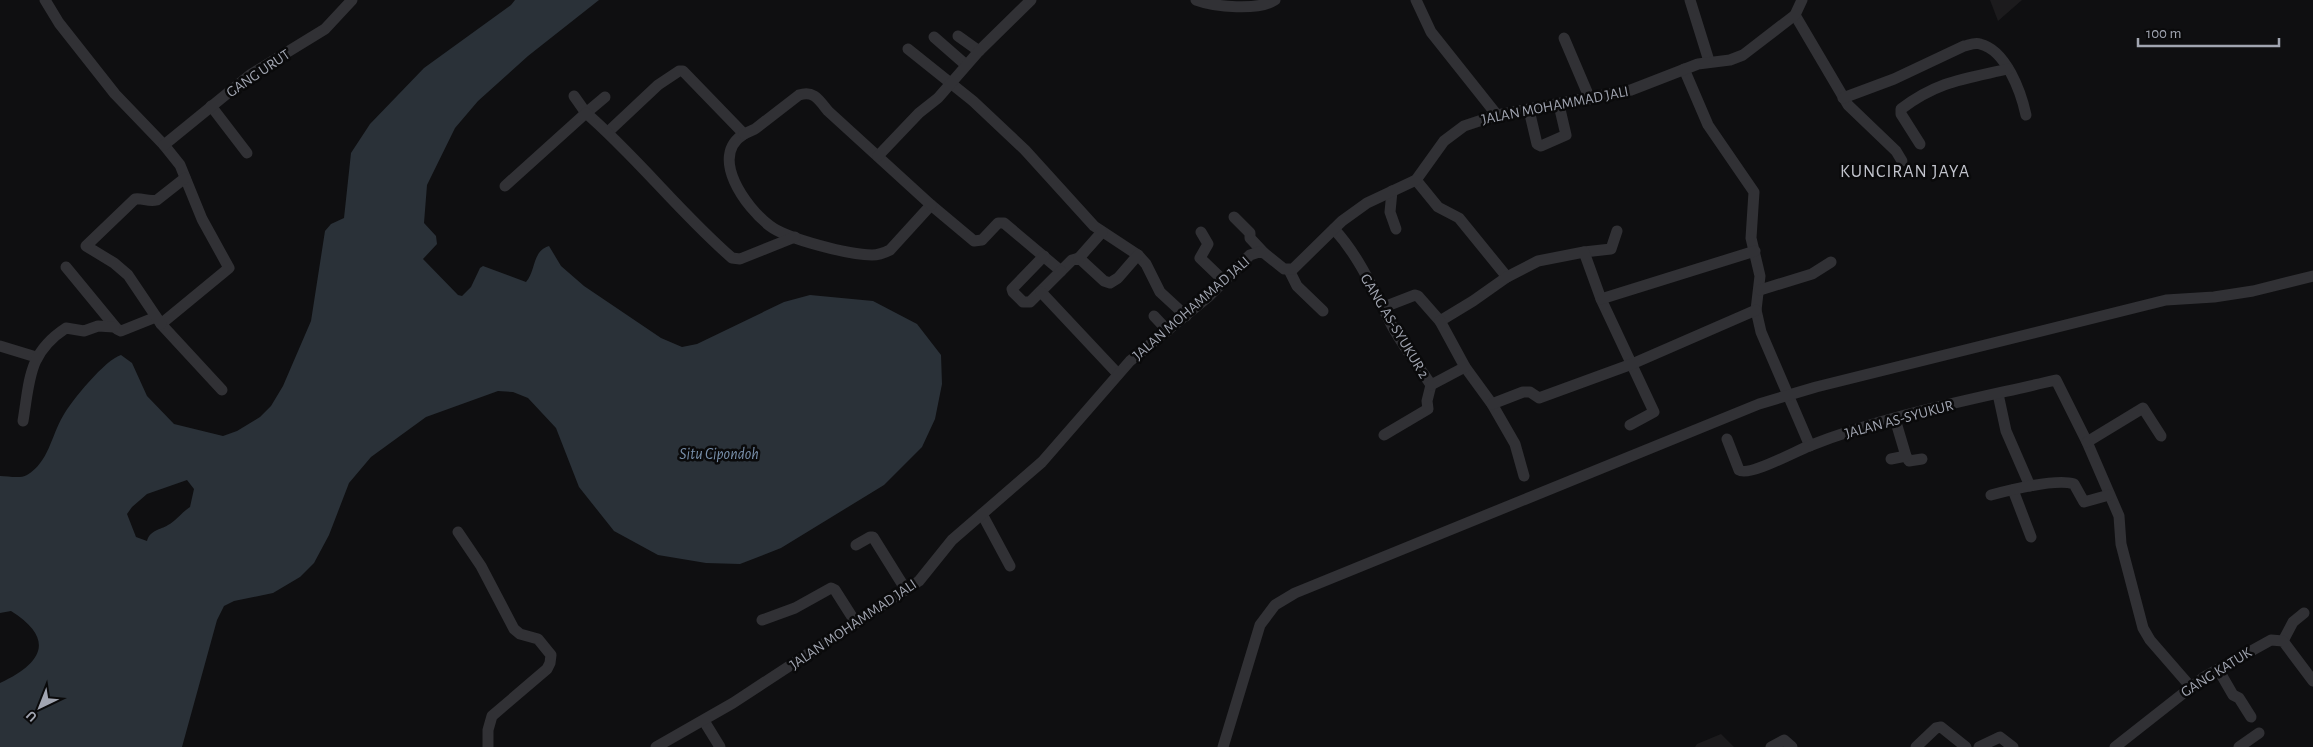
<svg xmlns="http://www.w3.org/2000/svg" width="2313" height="747" font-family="'Alegreya Sans',sans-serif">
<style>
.built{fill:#1c1b1d}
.water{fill:#2a3138;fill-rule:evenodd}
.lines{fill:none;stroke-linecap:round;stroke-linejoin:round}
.street{stroke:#313135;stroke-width:11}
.labels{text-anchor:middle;stroke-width:5;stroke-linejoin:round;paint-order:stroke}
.street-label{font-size:15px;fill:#a1a5b1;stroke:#0a0a0b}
.water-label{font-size:16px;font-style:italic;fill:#7990ab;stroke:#0a0a0b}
.quarter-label{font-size:18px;letter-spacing:1px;fill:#c2c4cd;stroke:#0a0a0b}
</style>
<rect width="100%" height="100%" fill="#0f0f11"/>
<!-- built -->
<g class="built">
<path d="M 1990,0 L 2022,0 L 1998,21 Z"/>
<path d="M 1721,734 L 1734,747 L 1695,747 L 1697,744 Z"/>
</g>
<!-- water -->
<path class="water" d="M 515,0 L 599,0 L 528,56 L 478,101 L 455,128 L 427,185 L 424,223 L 436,236 L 437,244 L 423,259 L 458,295 L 462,296 L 471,287 L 480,268 L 483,266 L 526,282 C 536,271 532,251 549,246 L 561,266 L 584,286 L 661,338 L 682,347 L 697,344 L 784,302 L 810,295 L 873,301 L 917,324 L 941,355 L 942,384 L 935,419 L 922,447 L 884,485 L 781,548 L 740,564 L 706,563 L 658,555 L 614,531 L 579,487 L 556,428 L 528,398 L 513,392 L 498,391 L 426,417 L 371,457 L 349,483 L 329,535 L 314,563 L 300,577 L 273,593 L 234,601 L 224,606 L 217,620 L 182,747 L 0,747 L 0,683 C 41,664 57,640 11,611 L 0,613 L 0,476 C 8,476 20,479 27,475 C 49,462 51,436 63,416 C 71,401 106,359 121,355 L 132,363 L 147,396 L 174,424 L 223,436 L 237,431 L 260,417 L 271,406 L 283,386 L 311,321 L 325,231 L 331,224 L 344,218 L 351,153 L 370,124 L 424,68 L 511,5 ZM 187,480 L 194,489 L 190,507 C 181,513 176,521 168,525 C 160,530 150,530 147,541 L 136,537 L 127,514 L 132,507 L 147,494 Z"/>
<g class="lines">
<!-- street -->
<g class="street">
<path d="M 45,0 L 59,23 L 115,94 L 164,145 L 180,165 L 202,219 L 229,268 L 161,324 L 222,390"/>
<path d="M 1196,0 C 1215,7 1258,11 1275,0"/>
<path d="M 1416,0 L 1431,32 L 1497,115"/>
<path d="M 1690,0 L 1709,61"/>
<path d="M 1795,15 L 1848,105 L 1896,151 L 1902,161"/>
<path d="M 958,36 L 979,51"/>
<path d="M 934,37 L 966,65"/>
<path d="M 1564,38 L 1590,99"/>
<path d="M 908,49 L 973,101 L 1025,150 L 1094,226 L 1138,255 L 1146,264 L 1160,292 L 1186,316"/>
<path d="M 1684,69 L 1708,125 L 1754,192 L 1751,238 L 1760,276 L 1756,310 L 1761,332 L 1810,446"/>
<path d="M 574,96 L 586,113 L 605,97"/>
<path d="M 1843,98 L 1894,79 L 1964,46 C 1969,45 1975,42 1980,44 C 2006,50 2021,92 2026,115"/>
<path d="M 211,106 L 247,153"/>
<path d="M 1529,110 L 1537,144 L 1541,146 L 1566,135 L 1559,105"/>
<path d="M 608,132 L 658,85 L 679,71 L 683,71 L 744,134 C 708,156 746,208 770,226 C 787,239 850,255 872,255 C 879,255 884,253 890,250 L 931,205 L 974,241 L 982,240 L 998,223 L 1004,223 L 1061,271 L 1072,260 L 1079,258 L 1104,281 L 1110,283 L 1118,278 L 1138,255"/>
<path d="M 744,134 L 755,129 L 799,95 C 814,90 819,100 828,111 L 931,205"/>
<path d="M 1920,144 L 1901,114 L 1901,109 C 1938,81 1964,79 2008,69"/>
<path d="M 164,145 L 250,75 L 325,29 L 352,0"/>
<path d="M 878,156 L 919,113 L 938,98 L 979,51 L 1031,0"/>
<path d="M 1416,180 L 1438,207 L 1459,218 L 1507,277"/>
<path d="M 505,186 L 586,113 C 638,158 680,213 732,258 L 740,259 L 795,237"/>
<path d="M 1392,191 L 1390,212 L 1396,229"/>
<path d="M 1234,217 L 1250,233 L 1250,238 L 1264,253"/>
<path d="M 1334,229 C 1359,256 1374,291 1391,324 C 1402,345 1418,365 1431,385 L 1427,401 L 1428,409 L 1384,435"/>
<path d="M 1201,232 L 1208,244 L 1200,258 L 1224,281"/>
<path d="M 1584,252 L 1611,249 L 1617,231"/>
<path d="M 1044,256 L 1012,289 L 1013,292 L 1023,302 L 1030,302 L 1061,271"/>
<path d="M 1079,258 L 1102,232"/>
<path d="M 66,267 L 117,329 L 121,331 L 156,317"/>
<path d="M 1289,270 L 1297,286 L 1323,311"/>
<path d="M 1760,290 L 1812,274 L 1831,262"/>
<path d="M 1041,292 L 1118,374"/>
<path d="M 1601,299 L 1654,412 L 1630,425"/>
<path d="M 1384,307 L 1415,295 L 1418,296 L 1440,321 L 1473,301 L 1507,277 L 1538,261 L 1584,252 L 1601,299 L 1755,251"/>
<path d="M 1154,316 L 1168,331"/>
<path d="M 161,324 L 128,275 L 114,263 L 86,246 L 135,199 C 143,198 148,202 157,200 L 185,178"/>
<path d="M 0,346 L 36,357"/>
<path d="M 1465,367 L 1492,404 L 1515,444 L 1524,476"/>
<path d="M 1431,385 L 1465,367 L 1440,321"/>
<path d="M 1998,394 L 2006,431 L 2030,486"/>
<path d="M 1492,404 L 1523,392 L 1530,392 L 1539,398 L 1632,364 L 1756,310"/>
<path d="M 23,421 C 30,379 28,353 66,328 L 84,331 L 98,326 L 114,327"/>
<path d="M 1727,439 L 1739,470 C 1749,477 1796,451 1809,446 C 1887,415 1975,399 2056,380 L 2087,442 L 2119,516 L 2121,544 L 2143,628 L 2150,640 L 2190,686"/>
<path d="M 2087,442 L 2143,408 L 2161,436"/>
<path d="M 1906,456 L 1909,461 L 1922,459"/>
<path d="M 1891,459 L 1906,456 L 1895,419"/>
<path d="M 2013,490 L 2031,537"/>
<path d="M 1991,495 C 2010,490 2056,478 2074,484 L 2084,502 L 2109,495"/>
<path d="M 982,514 L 1010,566"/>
<path d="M 458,532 L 481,566 L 514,629 L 520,634 L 538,639 L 551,655 L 550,663 L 547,669 L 492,716 L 488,730 L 488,747"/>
<path d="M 856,545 L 870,537 L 873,537 L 906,590"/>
<path d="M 762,620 L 795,608 L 831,588 L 835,590 L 856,623"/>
<path d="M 2283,641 L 2293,622 L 2304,613"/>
<path d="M 2218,669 L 2233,695 L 2239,698 L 2251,717"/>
<path d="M 704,721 L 720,747"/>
<path d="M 656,747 L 733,703 L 919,581 L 952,540 L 1042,462 L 1130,361 L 1208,297 L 1250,255 L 1259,252 L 1264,253 L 1284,269 L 1293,269 L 1342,221 L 1367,203 L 1416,180 L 1444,141 L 1464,126 L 1497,115 L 1631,90 L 1698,64 L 1730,60 L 1743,55 L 1795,15 L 1802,0"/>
<path d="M 1223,747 L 1260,625 L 1275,605 L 1295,593 L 1759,404 L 1816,387 L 2166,300 L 2214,297 L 2253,291 L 2313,276"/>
<path d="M 1771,747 L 1784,740 L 1792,747"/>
<path d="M 1916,747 L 1936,728 L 1941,727 L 1966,747"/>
<path d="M 1979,747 L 2000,737 L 2013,747"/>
<path d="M 2115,747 L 2204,677 L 2271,640 L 2283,641 L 2313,681"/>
<path d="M 2239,747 L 2259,733"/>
</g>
</g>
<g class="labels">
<!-- street labels -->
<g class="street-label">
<text transform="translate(258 73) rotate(-34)" y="5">GANG URUT</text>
<text transform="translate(1555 105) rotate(-11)" y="5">JALAN MOHAMMAD JALI</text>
<text transform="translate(1191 308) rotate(-41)" y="5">JALAN MOHAMMAD JALI</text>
<text transform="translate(1395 326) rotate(59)" y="5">GANG AS-SYUKUR 2</text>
<text transform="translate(1899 419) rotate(-15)" y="5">JALAN AS-SYUKUR</text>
<text transform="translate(853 624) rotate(-34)" y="5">JALAN MOHAMMAD JALI</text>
<text transform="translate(2216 672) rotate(-32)" y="5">GANG KATUK</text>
</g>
<!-- water labels -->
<g class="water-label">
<text x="719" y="459">Situ Cipondoh</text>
</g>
<!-- quarter labels -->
<g class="quarter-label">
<text x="1905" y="177">KUNCIRAN JAYA</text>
</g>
</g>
<!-- north arrow -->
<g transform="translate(40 707) rotate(223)" stroke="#0a0a0b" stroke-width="4" paint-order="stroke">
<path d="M0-4L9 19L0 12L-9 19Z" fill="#a1a5b1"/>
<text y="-8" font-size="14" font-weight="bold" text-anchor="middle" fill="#a1a5b1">U</text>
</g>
<!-- scale -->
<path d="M2138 38v8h141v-8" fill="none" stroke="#a1a5b1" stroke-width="2.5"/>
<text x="2146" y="38" font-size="15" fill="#a1a5b1" stroke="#0a0a0b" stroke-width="4" paint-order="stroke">100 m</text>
</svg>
